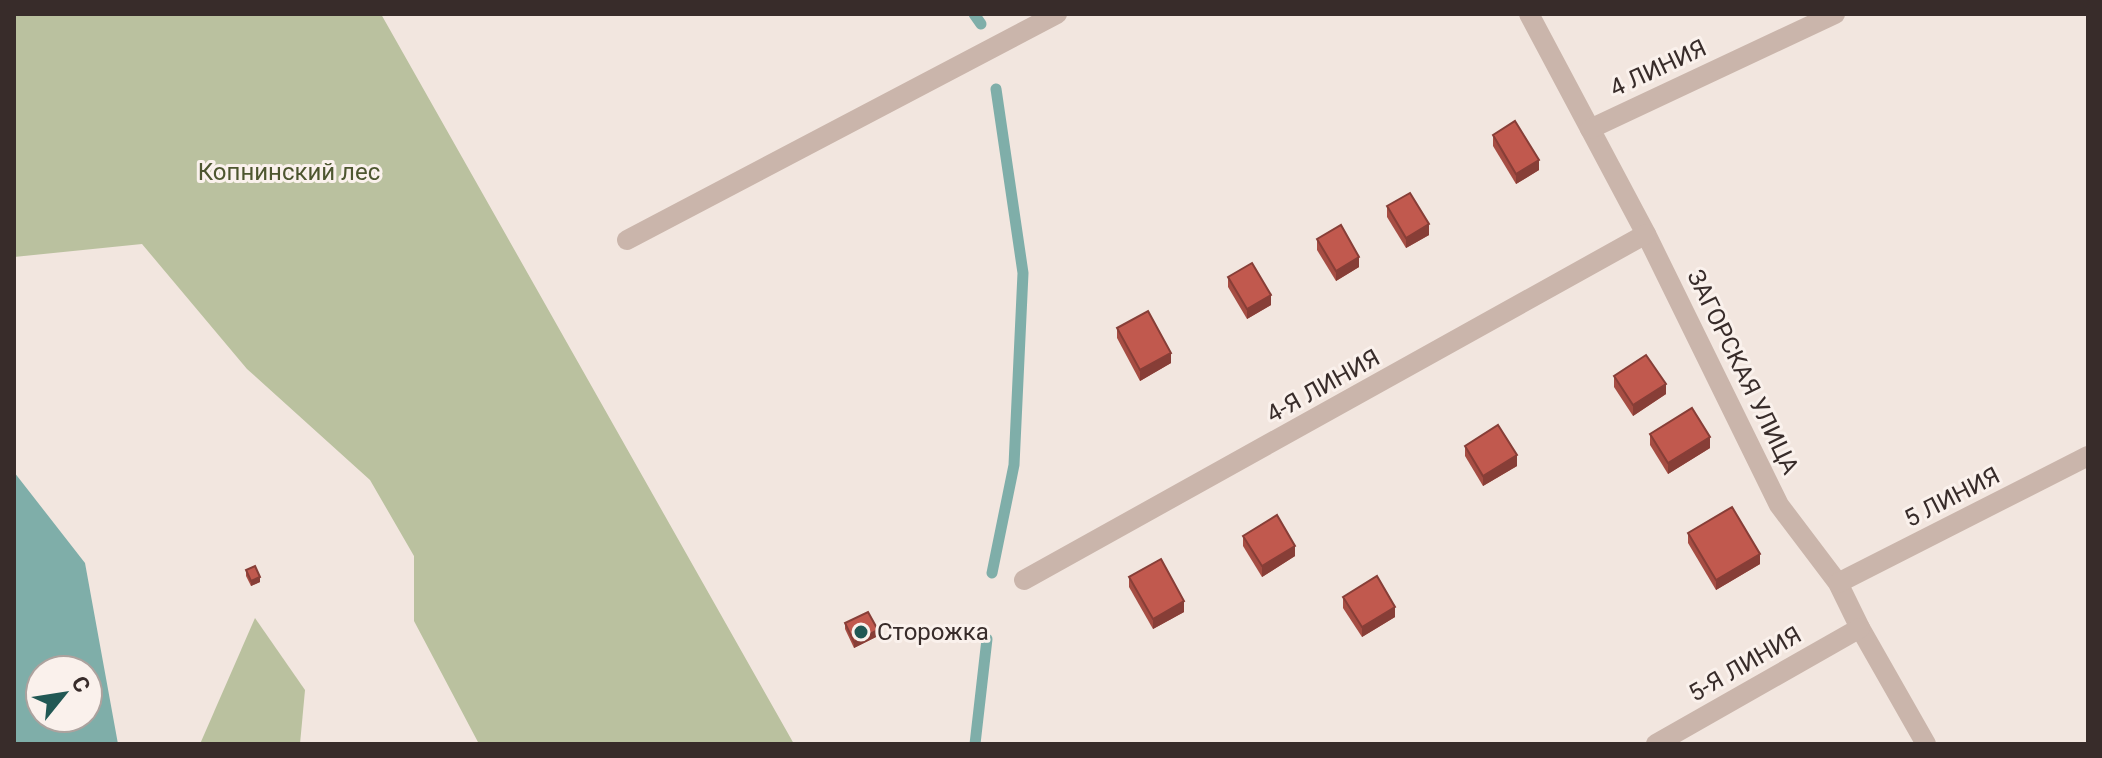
<svg xmlns="http://www.w3.org/2000/svg" width="2102" height="758" font-family="Roboto,sans-serif">
<style>
.green{fill:#bac19f}
.water{fill:#7faea9;fill-rule:evenodd}
.lines{fill:none;stroke-linecap:round;stroke-linejoin:round}
.stream{stroke:#7faea9;stroke-width:11}
.street{stroke:#cab5ab;stroke-width:20}
.wall{fill:#a64d43}
.shaded-wall{fill:#873e37}
.building{fill:#c1594e;stroke:#873e37;stroke-width:2}
.poi-dot{fill:#215854;stroke:#faf1ec;stroke-width:3}
.labels{text-anchor:middle;stroke-width:6;stroke-linejoin:round;paint-order:stroke}
.street-label{font-size:24px;fill:#382c2a;stroke:#faf1ec}
.park-label{font-size:24px;fill:#4d562f;stroke:#faf1ec}
.poi-label{font-size:24px;fill:#382c2a;stroke:#faf1ec;text-anchor:start}
</style>
<rect width="100%" height="100%" fill="#f2e6df"/>
<!-- green -->
<g class="green">
<path d="M 14,14 L 381,14 L 794,744 L 479,744 L 414,621 L 414,556 L 370,480 L 247,369 L 142,244 L 14,257 Z"/>
<path d="M 255,618 L 305,690 L 300,744 L 200,744 Z"/>
</g>
<!-- water -->
<path class="water" d="M 14,472 L 85,563 L 118,744 L 14,744 ZM 40,670 L 88,670 L 88,718 L 40,718 Z"/>
<g class="lines">
<!-- stream -->
<g class="stream">
<path d="M 974,14 L 981,24"/>
<path d="M 992,573 L 1014,465 L 1023,273 L 996,89"/>
<path d="M 975,744 L 987,639"/>
</g>
<!-- street -->
<g class="street">
<path d="M 1529,14 L 1646,234 L 1779,505 L 1838,583 L 1860,628 L 1926,744"/>
<path d="M 1590,129 L 1835,14"/>
<path d="M 627,240 L 1057,14"/>
<path d="M 1024,580 L 1646,234"/>
<path d="M 1838,583 L 2088,456"/>
<path d="M 1656,744 L 1860,628"/>
</g>
</g>
<!-- wall -->
<g class="wall">
<path d="M 1493,135 L 1539,170 L 1516,184 L 1493,146 Z"/>
<path d="M 1387,206 L 1429,235 L 1406,248 L 1387,217 Z"/>
<path d="M 1317,239 L 1359,267 L 1336,281 L 1317,250 Z"/>
<path d="M 1228,277 L 1271,305 L 1247,319 L 1228,287 Z"/>
<path d="M 1117,328 L 1171,363 L 1140,381 L 1117,338 Z"/>
<path d="M 1614,376 L 1666,394 L 1633,416 L 1614,387 Z"/>
<path d="M 1650,434 L 1710,448 L 1668,474 L 1650,445 Z"/>
<path d="M 1465,446 L 1517,466 L 1483,486 L 1465,456 Z"/>
<path d="M 1688,533 L 1760,564 L 1716,590 L 1688,543 Z"/>
<path d="M 1243,536 L 1295,556 L 1262,577 L 1243,546 Z"/>
<path d="M 246,570 L 260,582 L 251,586 L 246,576 Z"/>
<path d="M 1129,577 L 1184,612 L 1153,629 L 1129,587 Z"/>
<path d="M 1343,597 L 1395,617 L 1362,637 L 1343,608 Z"/>
<path d="M 845,623 L 878,636 L 854,648 L 845,629 Z"/>
</g>
<!-- shaded-wall -->
<g class="shaded-wall">
<path d="M 1539,160 L 1539,170 L 1516,184 L 1516,174 Z"/>
<path d="M 1429,224 L 1429,235 L 1406,248 L 1406,238 Z"/>
<path d="M 1359,257 L 1359,267 L 1336,281 L 1336,271 Z"/>
<path d="M 1271,295 L 1271,305 L 1247,319 L 1247,309 Z"/>
<path d="M 1171,353 L 1171,363 L 1140,381 L 1140,370 Z"/>
<path d="M 1666,384 L 1666,394 L 1633,416 L 1633,405 Z"/>
<path d="M 1710,437 L 1710,448 L 1668,474 L 1668,463 Z"/>
<path d="M 1517,455 L 1517,466 L 1483,486 L 1483,476 Z"/>
<path d="M 1295,546 L 1295,556 L 1262,577 L 1262,566 Z"/>
<path d="M 1760,554 L 1760,564 L 1716,590 L 1716,580 Z"/>
<path d="M 260,577 L 260,582 L 251,586 L 251,581 Z"/>
<path d="M 1184,601 L 1184,612 L 1153,629 L 1153,619 Z"/>
<path d="M 1395,607 L 1395,617 L 1362,637 L 1362,627 Z"/>
<path d="M 878,630 L 878,636 L 854,648 L 854,642 Z"/>
</g>
<!-- building -->
<g class="building">
<path d="M 1515,121 L 1539,160 L 1516,174 L 1493,135 Z"/>
<path d="M 1410,193 L 1429,224 L 1406,238 L 1387,206 Z"/>
<path d="M 1341,225 L 1359,257 L 1336,271 L 1317,239 Z"/>
<path d="M 1252,263 L 1271,295 L 1247,309 L 1228,277 Z"/>
<path d="M 1148,311 L 1171,353 L 1140,370 L 1117,328 Z"/>
<path d="M 1646,355 L 1666,384 L 1633,405 L 1614,376 Z"/>
<path d="M 1692,408 L 1710,437 L 1668,463 L 1650,434 Z"/>
<path d="M 1498,425 L 1517,455 L 1483,476 L 1465,446 Z"/>
<path d="M 1732,507 L 1760,554 L 1716,580 L 1688,533 Z"/>
<path d="M 1277,515 L 1295,546 L 1262,566 L 1243,536 Z"/>
<path d="M 1161,559 L 1184,601 L 1153,619 L 1129,577 Z"/>
<path d="M 255,566 L 260,577 L 251,581 L 246,570 Z"/>
<path d="M 1377,576 L 1395,607 L 1362,627 L 1343,597 Z"/>
<path d="M 868,612 L 878,630 L 854,642 L 845,623 Z"/>
</g>
<!-- markers -->
<circle class="poi-dot" cx="861" cy="632" r="8"/>
<g class="labels">
<!-- street labels -->
<g class="street-label">
<text transform="translate(1658 68) rotate(-25)" y="8">4 ЛИНИЯ</text>
<text transform="translate(1743 372) rotate(64)" y="8">ЗАГОРСКАЯ УЛИЦА</text>
<text transform="translate(1323 386) rotate(-29)" y="8">4-Я ЛИНИЯ</text>
<text transform="translate(1952 497) rotate(-27)" y="8">5 ЛИНИЯ</text>
<text transform="translate(1745 664) rotate(-30)" y="8">5-Я ЛИНИЯ</text>
</g>
<!-- park labels -->
<g class="park-label">
<text x="289" y="180">Копнинский лес</text>
</g>
<!-- poi labels -->
<g class="poi-label">
<text x="877" y="640">Сторожка</text>
</g>
</g>
<!-- border -->
<rect width="2102" height="758" fill="none" stroke="#382c2a" stroke-width="32"/>
<!-- north arrow -->
<g transform="translate(64 694) rotate(60)"><circle r="38" fill="#faf1ec" stroke="#aca29e" stroke-width="2"/>
<path d="M0-6L14 30L0 20L-14 30Z" fill="#215854"/>
<text y="-12" font-size="22" font-weight="bold" text-anchor="middle" fill="#382c2a">С</text>
</g>
</svg>
